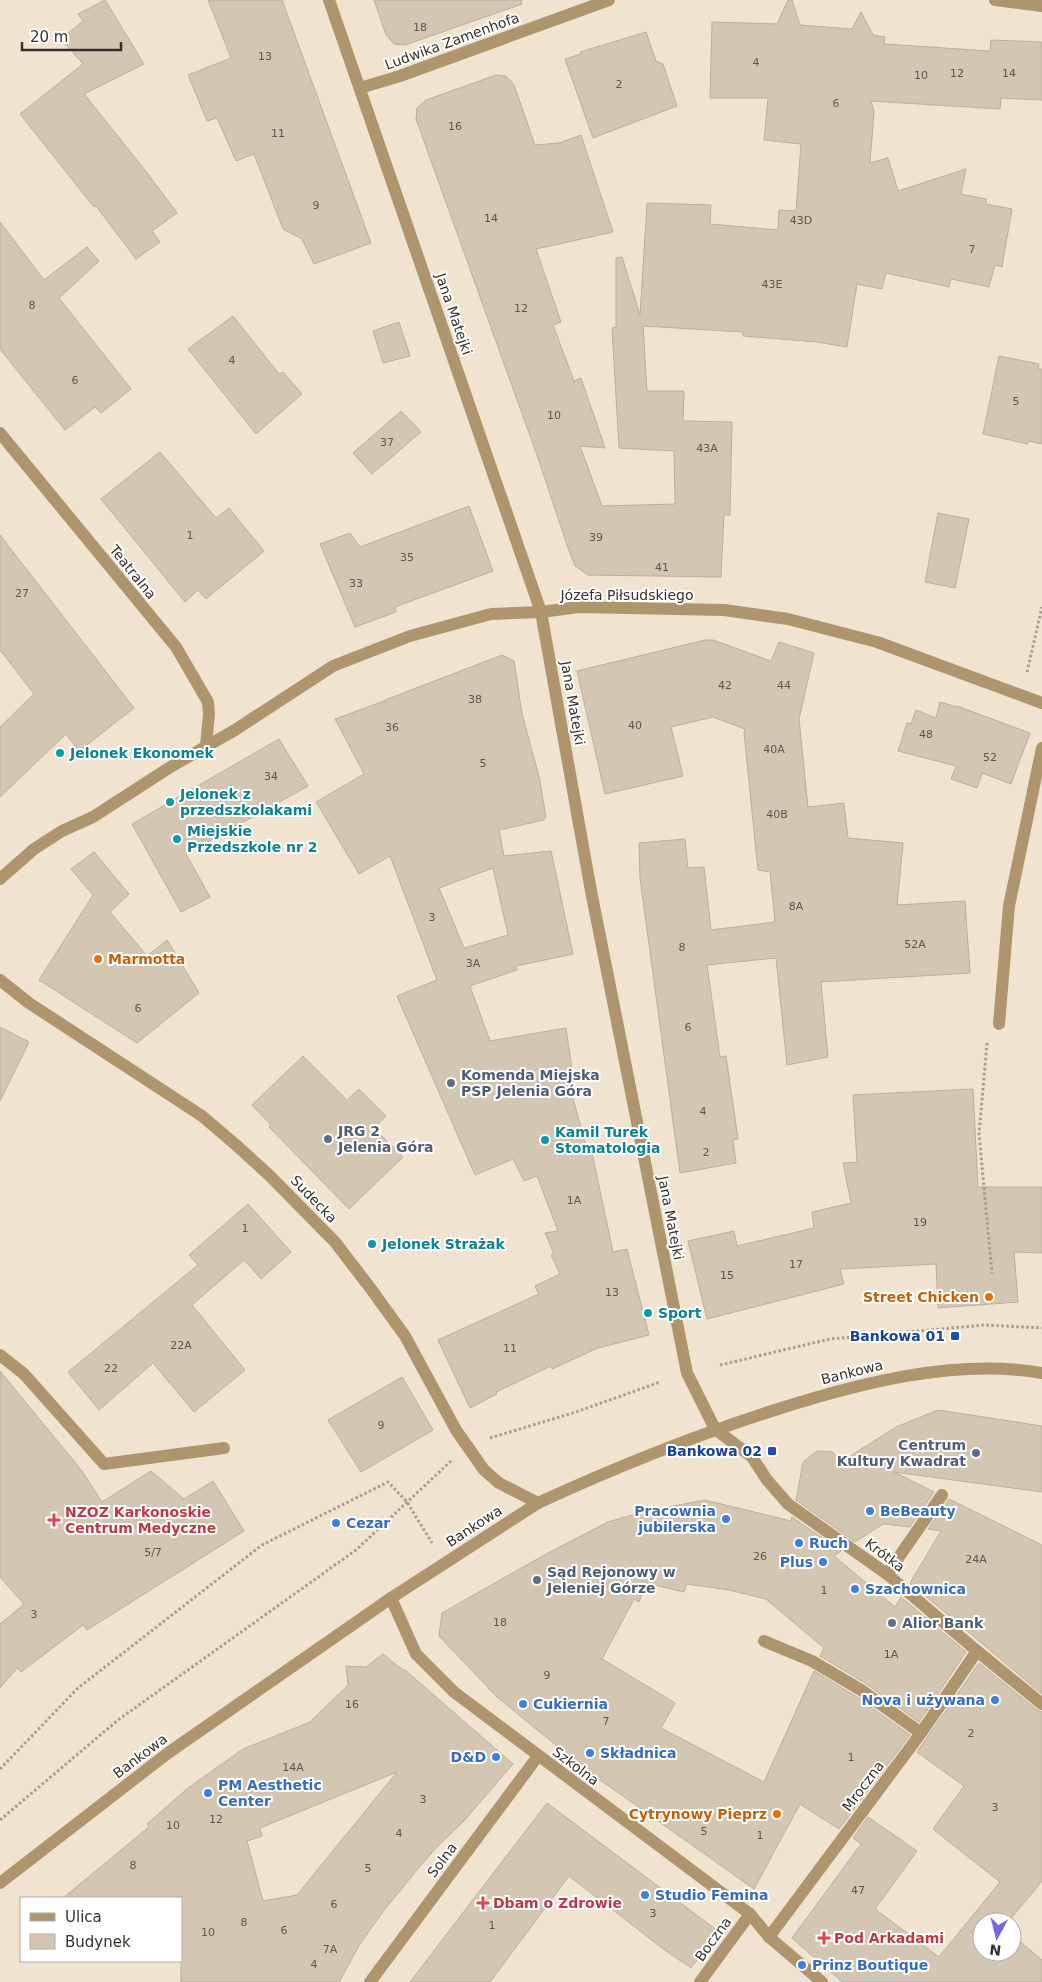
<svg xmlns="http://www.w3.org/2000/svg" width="1042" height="1982" font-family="'DejaVu Sans',sans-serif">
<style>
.building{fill:#d3c7b4;stroke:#bbaf9d;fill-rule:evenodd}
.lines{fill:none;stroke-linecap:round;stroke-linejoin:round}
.path{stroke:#a69d8e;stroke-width:3;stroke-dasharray:2.5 2.5;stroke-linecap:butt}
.service{stroke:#ae956e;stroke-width:12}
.pedestrian{stroke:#ae956e;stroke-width:12}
.minor{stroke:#ae956e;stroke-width:12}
.tertiary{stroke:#ae956e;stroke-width:12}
.culture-dot{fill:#0f9aa8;stroke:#fff;stroke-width:2}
.food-dot{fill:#e8710a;stroke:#fff;stroke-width:2}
.service-dot{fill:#5c6f8a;stroke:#fff;stroke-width:2}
.transit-dot{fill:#1a4fb4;stroke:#fff;stroke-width:2}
.shop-dot{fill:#3f7fe0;stroke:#fff;stroke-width:2}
.health-dot{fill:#e0444e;stroke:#fff;stroke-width:2}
.labels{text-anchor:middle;stroke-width:4;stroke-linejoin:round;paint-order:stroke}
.number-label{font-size:11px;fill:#5c564c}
.street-label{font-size:14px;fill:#353129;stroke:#fff}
.culture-label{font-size:14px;font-weight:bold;fill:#0d838f;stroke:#fff;text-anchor:start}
.food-label{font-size:14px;font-weight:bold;fill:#c56008;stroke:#fff;text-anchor:end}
.service-label{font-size:14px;font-weight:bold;fill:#4e5e75;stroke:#fff;text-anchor:start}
.transit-label{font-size:14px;font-weight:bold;fill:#164399;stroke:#fff;text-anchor:end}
.shop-label{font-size:14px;font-weight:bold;fill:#366cbe;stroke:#fff;text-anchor:start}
.health-label{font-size:14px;font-weight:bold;fill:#be3a42;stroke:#fff;text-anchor:start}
</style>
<rect width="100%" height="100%" fill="#f0e4d0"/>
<!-- building -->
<g class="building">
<path d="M 105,0 L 144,64 L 84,94 L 148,174 L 177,213 L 152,231 L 160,242 L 136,259 L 96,206 L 94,207 L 20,114 L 83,64 L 61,39 L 83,21 L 78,14 Z"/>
<path d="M 208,0 L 282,0 L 371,243 L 314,264 L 302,239 L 283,229 L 254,154 L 236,161 L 217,118 L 207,121 L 188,75 L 231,58 Z"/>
<path d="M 374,0 L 521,0 L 522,4 L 405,45 L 394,44 L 386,35 Z"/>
<path d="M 788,0 L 792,0 L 800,25 L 852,29 L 861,12 L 873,35 L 885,37 L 884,44 L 990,51 L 991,40 L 1042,42 L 1042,100 L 1001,98 L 1000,109 L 871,101 L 874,112 L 870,163 L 888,158 L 898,191 L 966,169 L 961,194 L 986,199 L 986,204 L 1012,209 L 1002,267 L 995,265 L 989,287 L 951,279 L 949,287 L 886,273 L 882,289 L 857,284 L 847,347 L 817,342 L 743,336 L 743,332 L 643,326 L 647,391 L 684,391 L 683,421 L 732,422 L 730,515 L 724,515 L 721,577 L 588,575 L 575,566 L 567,545 L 538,458 L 416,119 L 417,108 L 426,100 L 496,75 L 506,76 L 514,85 L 535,145 L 559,143 L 581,135 L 613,232 L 536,249 L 561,322 L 553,325 L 574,381 L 581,378 L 605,448 L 580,446 L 602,506 L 675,504 L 674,451 L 619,448 L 612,328 L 616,327 L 616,258 L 622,257 L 640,315 L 647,203 L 711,205 L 710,224 L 778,230 L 779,210 L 796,211 L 801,144 L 764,140 L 768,98 L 710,98 L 712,22 L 777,24 Z"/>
<path d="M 646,32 L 656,61 L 663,64 L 677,106 L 593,138 L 565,59 L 581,54 L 580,52 Z"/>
<path d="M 0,222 L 44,280 L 87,247 L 99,261 L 59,298 L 131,389 L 101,413 L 95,407 L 65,430 L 0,349 Z"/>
<path d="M 233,316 L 279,374 L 283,372 L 302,394 L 256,434 L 188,349 Z"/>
<path d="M 399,322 L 410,356 L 383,363 L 373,331 Z"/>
<path d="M 999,356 L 1039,364 L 1038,369 L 1042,369 L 1042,444 L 1028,441 L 1028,444 L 983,434 Z"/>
<path d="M 401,411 L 421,432 L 372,474 L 353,453 Z"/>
<path d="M 160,452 L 216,518 L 229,508 L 264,551 L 206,599 L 198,590 L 185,602 L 101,499 Z"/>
<path d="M 469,506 L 493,571 L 395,607 L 396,612 L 355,627 L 320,544 L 350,533 L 360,547 Z"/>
<path d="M 938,513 L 969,519 L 955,588 L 925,582 Z"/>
<path d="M 0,535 L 134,708 L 79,751 L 66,734 L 0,797 L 0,727 L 34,694 L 0,650 Z"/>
<path d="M 705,640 L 713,640 L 771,661 L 779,642 L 814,653 L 799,719 L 808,807 L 844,803 L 848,838 L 903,843 L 897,905 L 965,901 L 970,973 L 821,982 L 828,1057 L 787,1065 L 776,958 L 707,965 L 720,1057 L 726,1056 L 738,1139 L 733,1140 L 736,1163 L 680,1173 L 640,878 L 639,843 L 685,839 L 688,868 L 704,867 L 711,930 L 775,922 L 770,872 L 758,870 L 744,733 L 745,729 L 713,717 L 671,727 L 683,776 L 605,794 L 577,671 Z"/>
<path d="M 502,655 L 514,661 L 522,714 L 539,776 L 546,817 L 544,818 L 544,820 L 499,830 L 504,856 L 551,851 L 573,954 L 516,966 L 517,970 L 470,986 L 490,1041 L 566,1028 L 575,1090 L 571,1091 L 587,1149 L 591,1148 L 613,1252 L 627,1249 L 649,1335 L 598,1348 L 552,1369 L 551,1366 L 496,1392 L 497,1394 L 470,1408 L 438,1340 L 539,1294 L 535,1286 L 560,1274 L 551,1255 L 554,1254 L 545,1233 L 558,1231 L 537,1176 L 524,1181 L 513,1159 L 475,1175 L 397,996 L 437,980 L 390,856 L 359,874 L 316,802 L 364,774 L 335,719 L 384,701 L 385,703 L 385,700 ZM 493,868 L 508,935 L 464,948 L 439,888 Z"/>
<path d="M 940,702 L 957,707 L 957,706 L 1030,733 L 1011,784 L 982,773 L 977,788 L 951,779 L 956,766 L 898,751 L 907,723 L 911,724 L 916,710 L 936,718 Z"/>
<path d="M 279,739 L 308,786 L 186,854 L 210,897 L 181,912 L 132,824 Z"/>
<path d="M 94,852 L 129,894 L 110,912 L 147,956 L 167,940 L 199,993 L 137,1043 L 39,980 L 93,895 L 71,869 Z"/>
<path d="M 0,1027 L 29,1042 L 0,1101 Z"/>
<path d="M 303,1056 L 347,1100 L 359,1089 L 386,1116 L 374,1128 L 403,1157 L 349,1209 L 269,1127 L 271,1125 L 252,1105 Z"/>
<path d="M 973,1089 L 978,1187 L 1042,1187 L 1042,1253 L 1014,1252 L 1018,1302 L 938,1308 L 936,1264 L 840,1269 L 844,1284 L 707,1319 L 688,1241 L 734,1231 L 737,1246 L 814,1228 L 812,1212 L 851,1203 L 843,1163 L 857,1162 L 853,1095 Z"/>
<path d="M 248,1204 L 291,1252 L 261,1279 L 244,1260 L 192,1305 L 245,1370 L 194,1412 L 153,1363 L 99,1410 L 68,1372 L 198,1265 L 189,1255 Z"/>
<path d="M 0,1371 L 82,1471 L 102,1502 L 151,1471 L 184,1499 L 213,1481 L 244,1531 L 87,1630 L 83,1625 L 21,1672 L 17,1668 L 0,1688 L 0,1624 L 24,1604 L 0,1577 Z"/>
<path d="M 402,1377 L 433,1430 L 361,1472 L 328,1420 Z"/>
<path d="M 938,1410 L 1042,1426 L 1042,1492 L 894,1472 L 934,1492 L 910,1527 L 883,1524 L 855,1542 L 796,1500 L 803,1462 L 817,1451 L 833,1452 L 841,1462 L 896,1427 Z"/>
<path d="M 949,1499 L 1042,1545 L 1042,1694 L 910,1583 L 941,1531 L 928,1529 Z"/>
<path d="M 705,1500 L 791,1521 L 792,1517 L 841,1551 L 834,1556 L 895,1607 L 901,1597 L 966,1652 L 919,1722 L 865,1683 L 820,1656 L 824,1648 L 766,1599 L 729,1590 L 687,1584 L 684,1592 L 646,1583 L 639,1602 L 634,1599 L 602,1659 L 675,1703 L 661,1728 L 764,1782 L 814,1671 L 857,1697 L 910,1735 L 839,1829 L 800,1804 L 754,1889 L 596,1777 L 573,1759 L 497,1697 L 439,1636 L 442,1613 L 546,1554 L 608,1522 L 646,1511 Z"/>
<path d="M 383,1654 L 404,1671 L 405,1670 L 513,1764 L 463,1822 L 437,1847 L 416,1871 L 382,1913 L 360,1944 L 339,1982 L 181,1982 L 181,1898 L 63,1898 L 149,1827 L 147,1824 L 188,1788 L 243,1749 L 310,1722 L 348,1685 L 346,1666 L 366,1667 ZM 397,1772 L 297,1895 L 263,1901 L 247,1841 L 262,1836 L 260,1828 Z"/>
<path d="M 979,1663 L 1037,1710 L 1042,1712 L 1042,1881 L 1008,1922 L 982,1922 L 982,1952 L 1012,1952 L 1012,1935 L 1042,1960 L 1042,1982 L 842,1982 L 792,1938 L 861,1844 L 853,1838 L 868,1817 L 917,1851 L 875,1909 L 939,1957 L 1000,1882 L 933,1829 L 964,1786 L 917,1752 Z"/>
<path d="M 547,1803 L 718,1931 L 691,1968 L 666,1951 L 569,1876 L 490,1982 L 410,1982 Z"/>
</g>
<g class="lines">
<!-- path -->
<g class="path">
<path d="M 1027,672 L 1042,607"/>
<path d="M 987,1043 L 979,1134 L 992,1273"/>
<path d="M 720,1365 L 830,1339 L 985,1325 L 1042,1328"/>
<path d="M 490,1438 L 576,1412 L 660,1382"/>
<path d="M 0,1769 L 78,1688 L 262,1545 L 388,1482 L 407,1502 L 432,1543"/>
<path d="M 0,1820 L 118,1720 L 356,1550 L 451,1461"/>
</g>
<!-- service -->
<g class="service">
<path d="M 999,1024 L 1009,906 L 1042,748"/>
<path d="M 0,1355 L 24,1374 L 104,1464 L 224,1448"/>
<path d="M 887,1574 L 942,1495"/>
<path d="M 764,1641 L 812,1661 L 861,1690 L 921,1733"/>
</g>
<!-- pedestrian -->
<g class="pedestrian">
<path d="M 391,1598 L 416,1654 L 454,1692 L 750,1914 L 769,1937 L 822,1982"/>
<path d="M 769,1937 L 921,1733 L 977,1651"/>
<path d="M 370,1982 L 538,1756"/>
<path d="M 700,1982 L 750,1914"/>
</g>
<!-- minor -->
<g class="minor">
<path d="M 995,0 L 1042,6"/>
<path d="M 360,88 L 400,76 L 609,0"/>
<path d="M 0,433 L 176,647 L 208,702 L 209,714 L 206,745"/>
<path d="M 0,879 L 34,849 L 62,831 L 93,817 L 172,766 L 235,730 L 333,666 L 410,636 L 491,614 L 541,612 L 579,607 L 724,610 L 788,619 L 877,642 L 1042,703"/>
<path d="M 715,1429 L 752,1457 L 767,1480 L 788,1504 L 887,1574 L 977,1651 L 1042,1704"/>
<path d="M 0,1883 L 168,1753 L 391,1598 L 538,1503"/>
</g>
<!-- tertiary -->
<g class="tertiary">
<path d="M 329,0 L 541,612 L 591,891 L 687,1373 L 715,1429"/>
<path d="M 0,980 L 29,1003 L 202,1116 L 236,1145 L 269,1175 L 335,1242 L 371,1289 L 405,1336 L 456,1430 L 484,1470 L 499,1483 L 538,1503 C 616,1467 696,1435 778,1409 C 860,1383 956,1358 1042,1373"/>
</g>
</g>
<!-- markers -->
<g class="culture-dot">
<circle cx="60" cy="753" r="5"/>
<circle cx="170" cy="802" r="5"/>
<circle cx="177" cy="839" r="5"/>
<circle cx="545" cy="1140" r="5"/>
<circle cx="372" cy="1244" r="5"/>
<circle cx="648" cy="1313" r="5"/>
</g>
<g class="food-dot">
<circle cx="98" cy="959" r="5"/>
<circle cx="989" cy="1297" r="5"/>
<circle cx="777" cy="1814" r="5"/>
</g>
<g class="service-dot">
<circle cx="451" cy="1083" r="5"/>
<circle cx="328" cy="1139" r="5"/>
<circle cx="976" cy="1453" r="5"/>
<circle cx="537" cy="1580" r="5"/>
<circle cx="892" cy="1623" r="5"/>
</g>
<g class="transit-dot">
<rect x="950" y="1331" width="10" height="10" rx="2.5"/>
<rect x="767" y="1446" width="10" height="10" rx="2.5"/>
</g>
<g class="shop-dot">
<circle cx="870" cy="1511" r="5"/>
<circle cx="726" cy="1519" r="5"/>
<circle cx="336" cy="1523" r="5"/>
<circle cx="799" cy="1543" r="5"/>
<circle cx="823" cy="1562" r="5"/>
<circle cx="855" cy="1589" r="5"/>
<circle cx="995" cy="1700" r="5"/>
<circle cx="523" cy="1704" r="5"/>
<circle cx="590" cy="1753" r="5"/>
<circle cx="496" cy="1757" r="5"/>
<circle cx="208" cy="1793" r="5"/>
<circle cx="645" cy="1895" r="5"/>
<circle cx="802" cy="1965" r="5"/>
</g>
<g class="health-dot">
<path d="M51.5 1512.5h5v5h5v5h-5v5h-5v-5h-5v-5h5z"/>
<path d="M480.5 1895.5h5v5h5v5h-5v5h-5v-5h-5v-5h5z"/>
<path d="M821.5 1930.5h5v5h5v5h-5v5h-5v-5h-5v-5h5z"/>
</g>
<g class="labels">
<!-- number labels -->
<g class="number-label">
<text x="420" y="31">18</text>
<text x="265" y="60">13</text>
<text x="756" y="66">4</text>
<text x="957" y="77">12</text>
<text x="1009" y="77">14</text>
<text x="921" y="79">10</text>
<text x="619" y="88">2</text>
<text x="836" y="107">6</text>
<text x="455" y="130">16</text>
<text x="278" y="137">11</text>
<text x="316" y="209">9</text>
<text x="491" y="222">14</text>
<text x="801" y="224">43D</text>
<text x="972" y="253">7</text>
<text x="772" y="288">43E</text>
<text x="32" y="309">8</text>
<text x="521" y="312">12</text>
<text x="232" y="364">4</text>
<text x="75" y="384">6</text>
<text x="1016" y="405">5</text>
<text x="554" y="419">10</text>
<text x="387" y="446">37</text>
<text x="707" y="452">43A</text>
<text x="190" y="539">1</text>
<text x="596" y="541">39</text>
<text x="407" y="561">35</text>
<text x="662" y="571">41</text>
<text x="356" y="587">33</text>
<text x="22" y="597">27</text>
<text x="725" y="689">42</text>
<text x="784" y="689">44</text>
<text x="475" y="703">38</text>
<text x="635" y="729">40</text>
<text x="392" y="731">36</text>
<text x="926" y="738">48</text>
<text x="774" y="753">40A</text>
<text x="990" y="761">52</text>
<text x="483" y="767">5</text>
<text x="271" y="780">34</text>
<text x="777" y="818">40B</text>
<text x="796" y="910">8A</text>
<text x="432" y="921">3</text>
<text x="915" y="948">52A</text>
<text x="682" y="951">8</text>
<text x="473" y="967">3A</text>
<text x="138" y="1012">6</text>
<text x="688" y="1031">6</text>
<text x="703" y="1115">4</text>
<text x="706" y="1156">2</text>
<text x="574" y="1204">1A</text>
<text x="920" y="1226">19</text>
<text x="245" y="1232">1</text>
<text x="796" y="1268">17</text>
<text x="727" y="1279">15</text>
<text x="612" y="1296">13</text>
<text x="181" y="1349">22A</text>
<text x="510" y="1352">11</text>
<text x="111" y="1372">22</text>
<text x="381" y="1429">9</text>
<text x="153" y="1556">5/7</text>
<text x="760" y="1560">26</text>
<text x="976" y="1563">24A</text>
<text x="824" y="1594">1</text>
<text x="34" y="1618">3</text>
<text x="500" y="1626">18</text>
<text x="891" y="1658">1A</text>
<text x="547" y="1679">9</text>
<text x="352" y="1708">16</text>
<text x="606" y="1725">7</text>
<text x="971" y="1737">2</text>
<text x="851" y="1761">1</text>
<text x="293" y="1771">14A</text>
<text x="423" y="1803">3</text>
<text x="995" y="1811">3</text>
<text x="216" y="1823">12</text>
<text x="173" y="1829">10</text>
<text x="704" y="1835">5</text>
<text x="399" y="1837">4</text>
<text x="760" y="1839">1</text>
<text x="133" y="1869">8</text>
<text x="368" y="1872">5</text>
<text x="858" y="1894">47</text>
<text x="334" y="1908">6</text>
<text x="653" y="1917">3</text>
<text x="244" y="1926">8</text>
<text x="492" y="1929">1</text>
<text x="284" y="1934">6</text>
<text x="208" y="1936">10</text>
<text x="330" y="1953">7A</text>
<text x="314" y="1968">4</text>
</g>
<!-- street labels -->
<g class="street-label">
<text transform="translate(452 41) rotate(-20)" y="5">Ludwika Zamenhofa</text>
<text transform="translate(454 314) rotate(71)" y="5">Jana Matejki</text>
<text transform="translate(133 572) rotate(51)" y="5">Teatralna</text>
<text x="627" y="600">Józefa Piłsudskiego</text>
<text transform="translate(573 703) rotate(80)" y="5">Jana Matejki</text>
<text transform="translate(314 1199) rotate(46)" y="5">Sudecka</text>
<text transform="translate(671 1218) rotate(79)" y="5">Jana Matejki</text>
<text transform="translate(852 1372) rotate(-14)" y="5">Bankowa</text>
<text transform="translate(474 1526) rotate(-33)" y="5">Bankowa</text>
<text transform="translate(885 1555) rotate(37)" y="5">Krótka</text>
<text transform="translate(140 1756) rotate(-37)" y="5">Bankowa</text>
<text transform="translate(576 1766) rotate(37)" y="5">Szkolna</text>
<text transform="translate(863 1786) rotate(-53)" y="5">Mroczna</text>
<text transform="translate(442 1860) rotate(-53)" y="5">Solna</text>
<text transform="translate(713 1939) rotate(-54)" y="5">Boczna</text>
</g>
<!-- culture labels -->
<g class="culture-label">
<text x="70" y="758">Jelonek Ekonomek</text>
<text x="180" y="799">Jelonek z<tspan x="180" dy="16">przedszkolakami</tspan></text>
<text x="187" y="836">Miejskie<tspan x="187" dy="16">Przedszkole nr 2</tspan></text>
<text x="555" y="1137">Kamil Turek<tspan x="555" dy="16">Stomatologia</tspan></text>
<text x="382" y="1249">Jelonek Strażak</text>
<text x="658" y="1318">Sport</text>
</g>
<!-- food labels -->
<g class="food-label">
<text x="108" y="964" text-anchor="start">Marmotta</text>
<text x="979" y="1302">Street Chicken</text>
<text x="767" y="1819">Cytrynowy Pieprz</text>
</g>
<!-- service labels -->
<g class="service-label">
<text x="461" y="1080">Komenda Miejska<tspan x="461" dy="16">PSP Jelenia Góra</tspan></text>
<text x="338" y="1136">JRG 2<tspan x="338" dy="16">Jelenia Góra</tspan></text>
<text x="966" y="1450" text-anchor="end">Centrum<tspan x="966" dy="16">Kultury Kwadrat</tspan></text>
<text x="547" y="1577">Sąd Rejonowy w<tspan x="547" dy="16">Jeleniej Górze</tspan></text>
<text x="902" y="1628">Alior Bank</text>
</g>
<!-- transit labels -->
<g class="transit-label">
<text x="945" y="1341">Bankowa 01</text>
<text x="762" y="1456">Bankowa 02</text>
</g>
<!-- shop labels -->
<g class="shop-label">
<text x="716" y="1516" text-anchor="end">Pracownia<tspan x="716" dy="16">jubilerska</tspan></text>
<text x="880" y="1516">BeBeauty</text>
<text x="346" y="1528">Cezar</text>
<text x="809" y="1548">Ruch</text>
<text x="813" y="1567" text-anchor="end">Plus</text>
<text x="865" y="1594">Szachownica</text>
<text x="985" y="1705" text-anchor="end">Nova i używana</text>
<text x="533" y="1709">Cukiernia</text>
<text x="600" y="1758">Składnica</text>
<text x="486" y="1762" text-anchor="end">D&amp;D</text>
<text x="218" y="1790">PM Aesthetic<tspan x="218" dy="16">Center</tspan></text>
<text x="655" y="1900">Studio Femina</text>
<text x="812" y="1970">Prinz Boutique</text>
</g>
<!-- health labels -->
<g class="health-label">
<text x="65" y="1517">NZOZ Karkonoskie<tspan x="65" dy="16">Centrum Medyczne</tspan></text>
<text x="493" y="1908">Dbam o Zdrowie</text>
<text x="834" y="1943">Pod Arkadami</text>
</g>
</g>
<!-- legend -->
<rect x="20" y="1897" width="162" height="65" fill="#ffffff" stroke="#aeada9"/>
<rect x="30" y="1913" width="25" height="8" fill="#ae956e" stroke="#aeada9"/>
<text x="65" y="1922" font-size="15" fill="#353129">Ulica</text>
<rect x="30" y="1934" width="25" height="15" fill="#d3c7b4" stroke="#aeada9"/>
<text x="65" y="1947" font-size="15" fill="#353129">Budynek</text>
<!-- north arrow -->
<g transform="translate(997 1937) rotate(187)"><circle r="24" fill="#ffffff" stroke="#aeada9"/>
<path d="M0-4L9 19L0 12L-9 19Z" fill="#6f6ae4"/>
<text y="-8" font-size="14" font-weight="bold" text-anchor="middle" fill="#353129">N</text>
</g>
<!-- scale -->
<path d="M22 42v8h99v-8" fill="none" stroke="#353129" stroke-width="2.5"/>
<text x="30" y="42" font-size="15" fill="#353129" stroke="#ffffff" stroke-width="4" paint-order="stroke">20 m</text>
</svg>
